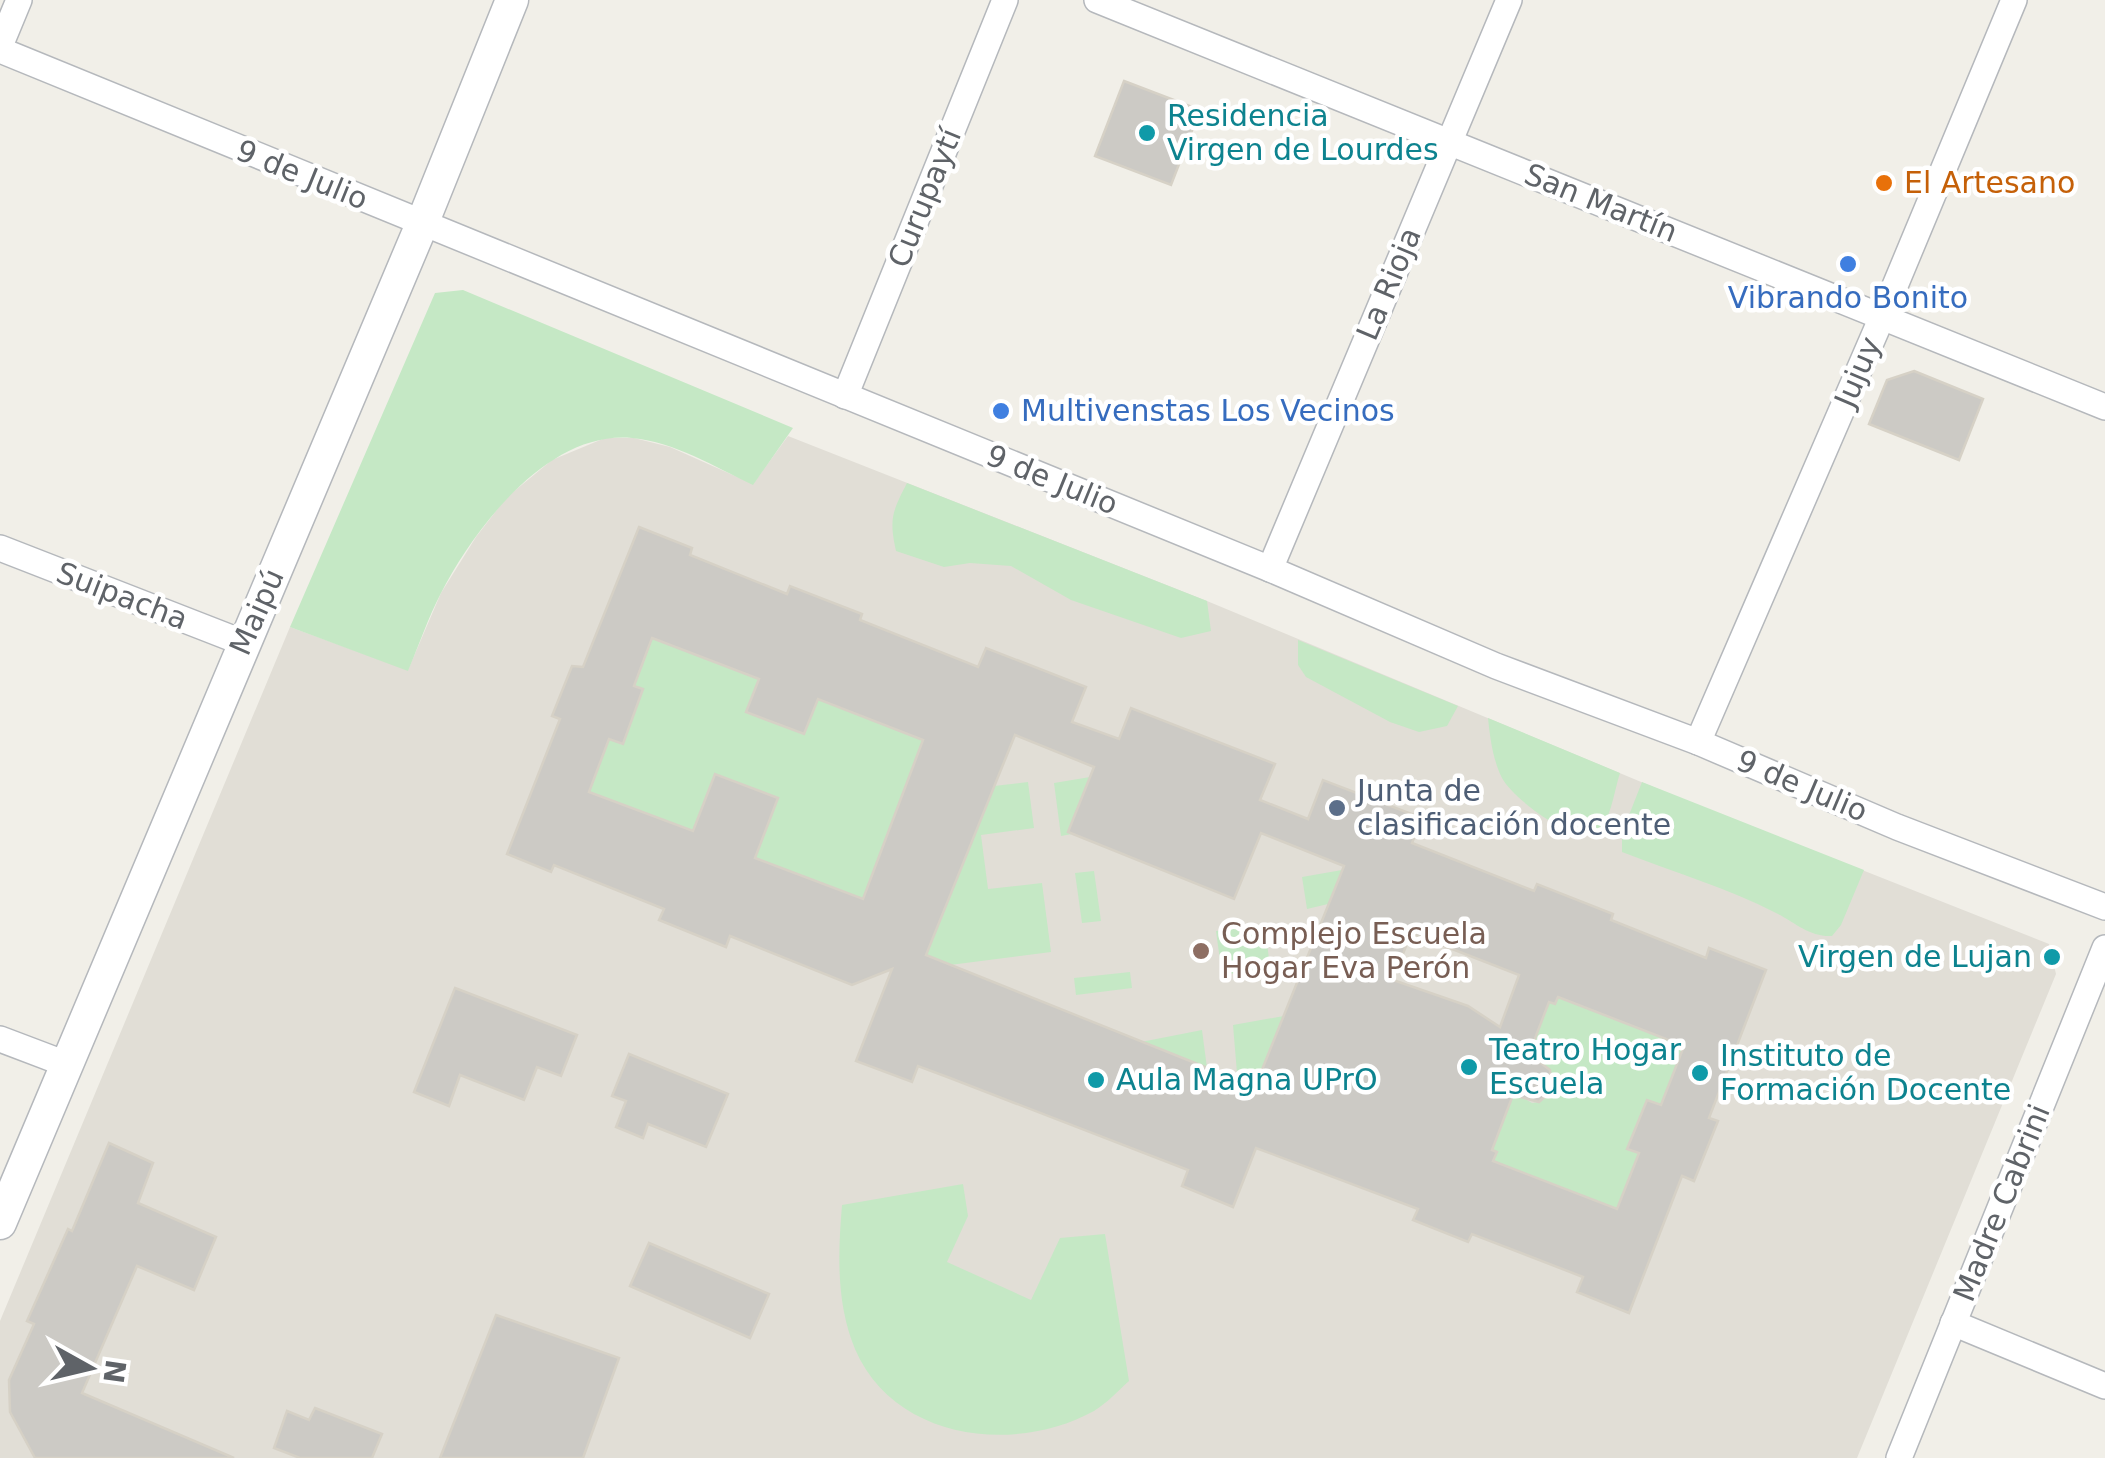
<svg xmlns="http://www.w3.org/2000/svg" width="2105" height="1458" font-family="'DejaVu Sans',sans-serif">
<style>
.education{fill:#e1ded6}
.green{fill:#c5e8c5}
.building{fill:#cccac5;stroke:#d6d1c6;stroke-width:2.5;fill-rule:evenodd}
.lines{fill:none;stroke-linecap:round;stroke-linejoin:round}
.minor-casing{stroke:#b5b8bc;stroke-width:28}
.tertiary-casing{stroke:#b5b8bc;stroke-width:35}
.minor{stroke:#fff;stroke-width:25}
.tertiary{stroke:#fff;stroke-width:32}
.culture-dot{fill:#0f9aa8;stroke:#fff;stroke-width:4}
.food-dot{fill:#e8710a;stroke:#fff;stroke-width:4}
.shop-dot{fill:#3f7fe0;stroke:#fff;stroke-width:4}
.service-dot{fill:#5c6f8a;stroke:#fff;stroke-width:4}
.education-dot{fill:#8d6e63;stroke:#fff;stroke-width:4}
.labels{text-anchor:middle;stroke-width:9;stroke-linejoin:round;paint-order:stroke}
.culture-label{font-size:30px;fill:#0d838f;stroke:#fff;text-anchor:start}
.street-label{font-size:30px;fill:#5f6368;stroke:#fff}
.food-label{font-size:30px;fill:#c56008;stroke:#fff;text-anchor:start}
.shop-label{font-size:30px;fill:#366cbe;stroke:#fff}
.service-label{font-size:30px;fill:#4e5e75;stroke:#fff;text-anchor:start}
.education-label{font-size:30px;fill:#785e54;stroke:#fff;text-anchor:start}
</style>
<rect width="100%" height="100%" fill="#f1efe8"/>
<!-- education -->
<path class="education" d="M 788,436 L 1207,601 L 1670,794 L 2049,944 L 2056,974 L 1857,1458 L 0,1458 L 0,1321 L 290,627 L 408,670 L 441,593 L 476,537 L 506,498 L 552,460 L 605,438 L 634,438 L 670,447 L 753,484 Z"/>
<!-- green -->
<g class="green">
<path d="M 463,290 L 793,428 L 753,485 C 715,467 675,442 632,438 C 549,430 475,527 441,593 C 428,618 419,645 408,671 L 290,627 L 435,293 Z"/>
<path d="M 907,483 L 1207,601 L 1211,631 L 1181,638 L 1071,600 L 1011,566 L 970,563 L 944,567 L 896,551 C 889,519 892,512 907,483 Z"/>
<path d="M 652,638 L 759,679 L 747,712 L 803,734 L 818,699 L 923,740 L 863,899 L 755,858 L 777,798 L 715,774 L 693,831 L 589,792 L 609,739 L 623,743 L 643,690 L 634,686 Z"/>
<path d="M 1298,640 L 1458,706 L 1447,726 L 1419,732 L 1390,722 L 1306,677 L 1298,665 Z"/>
<path d="M 1488,718 L 1620,773 C 1615,788 1612,812 1603,825 C 1583,854 1513,799 1502,778 C 1493,760 1490,738 1488,718 Z"/>
<path d="M 1090,777 L 1068,832 L 1072,834 L 1061,836 L 1054,783 Z"/>
<path d="M 1028,782 L 1034,828 L 981,835 L 988,889 L 1042,883 L 1051,952 L 950,965 L 926,955 L 994,786 Z"/>
<path d="M 1642,782 L 1864,870 L 1841,925 L 1832,936 C 1809,937 1796,923 1776,913 C 1728,888 1673,872 1622,852 L 1622,833 Z"/>
<path d="M 1342,870 L 1328,904 L 1307,909 L 1302,877 Z"/>
<path d="M 1094,871 L 1101,921 L 1082,923 L 1075,873 Z"/>
<path d="M 1265,925 L 1270,968 L 1222,975 L 1216,931 Z"/>
<path d="M 1130,972 L 1132,988 L 1076,995 L 1074,978 Z"/>
<path d="M 1558,997 L 1684,1046 L 1661,1105 L 1647,1100 L 1628,1148 L 1639,1153 L 1617,1209 L 1493,1161 L 1497,1152 L 1492,1150 L 1516,1088 L 1520,1096 L 1532,1103 C 1551,1102 1556,1086 1550,1070 L 1542,1064 L 1524,1065 L 1549,1002 L 1555,1004 Z"/>
<path d="M 1284,1016 L 1262,1070 L 1237,1073 L 1233,1025 Z"/>
<path d="M 1202,1030 L 1207,1068 L 1141,1042 Z"/>
<path d="M 963,1184 L 968,1216 L 947,1262 L 1031,1300 L 1060,1238 L 1105,1234 L 1129,1381 C 1118,1391 1107,1403 1094,1411 C 1014,1455 894,1440 855,1349 C 836,1303 838,1254 842,1205 Z"/>
</g>
<!-- building -->
<g class="building">
<path d="M 1124,81 L 1200,110 L 1171,185 L 1095,156 Z"/>
<path d="M 1914,371 L 1983,399 L 1959,460 L 1869,424 L 1887,380 Z"/>
<path d="M 639,527 L 692,548 L 690,555 L 787,594 L 790,586 L 862,614 L 860,620 L 978,667 L 986,648 L 1086,687 L 1072,722 L 1119,739 L 1131,708 L 1275,764 L 1260,800 L 1308,819 L 1323,780 L 1422,818 L 1412,843 L 1534,891 L 1537,884 L 1613,914 L 1611,920 L 1706,958 L 1709,948 L 1766,970 L 1709,1118 L 1718,1121 L 1694,1181 L 1682,1176 L 1629,1313 L 1577,1292 L 1583,1277 L 1472,1234 L 1468,1242 L 1413,1220 L 1418,1209 L 1256,1148 L 1233,1207 L 1182,1186 L 1188,1170 L 950,1078 L 918,1066 L 912,1082 L 856,1061 L 892,969 L 852,985 L 730,936 L 726,947 L 659,920 L 664,909 L 554,865 L 551,872 L 507,854 L 560,719 L 552,716 L 572,666 L 583,667 ZM 652,638 L 759,679 L 746,712 L 804,734 L 818,699 L 923,740 L 863,899 L 755,858 L 778,798 L 715,774 L 693,831 L 589,792 L 609,739 L 623,744 L 643,689 L 634,686 ZM 1015,735 L 1094,767 L 1068,832 L 1234,899 L 1261,833 L 1344,866 L 1255,1087 L 926,955 ZM 1411,933 L 1519,975 L 1500,1027 L 1468,1006 L 1393,980 ZM 1558,997 L 1684,1046 L 1661,1105 L 1647,1100 L 1627,1149 L 1639,1153 L 1617,1209 L 1493,1161 L 1497,1152 L 1492,1150 L 1513,1095 L 1539,1102 L 1552,1090 L 1550,1070 L 1529,1054 L 1549,1002 L 1555,1004 Z"/>
<path d="M 455,988 L 577,1035 L 561,1076 L 537,1067 L 524,1100 L 460,1075 L 449,1106 L 414,1092 Z"/>
<path d="M 629,1054 L 728,1094 L 706,1147 L 648,1124 L 643,1138 L 616,1127 L 626,1101 L 612,1096 Z"/>
<path d="M 109,1143 L 153,1163 L 138,1203 L 216,1237 L 194,1290 L 137,1266 L 82,1393 L 234,1458 L 35,1458 L 10,1412 L 9,1380 L 34,1324 L 27,1321 L 68,1229 L 72,1231 Z"/>
<path d="M 649,1243 L 769,1294 L 750,1338 L 630,1286 Z"/>
<path d="M 496,1315 L 619,1358 L 583,1458 L 440,1458 Z"/>
<path d="M 315,1408 L 382,1434 L 372,1458 L 300,1458 L 274,1448 L 287,1411 L 309,1420 Z"/>
</g>
<g class="lines">
<!-- minor casing -->
<g class="minor-casing">
<g id="minor">
<path d="M 1097,0 L 2105,407"/>
<path d="M 0,46 L 19,0"/>
<path d="M 0,50 L 1270,569 L 1496,666 L 1698,742 L 1897,827 L 2105,907"/>
<path d="M 845,396 L 1005,0"/>
<path d="M 0,548 L 244,643"/>
<path d="M 1270,569 L 1509,0"/>
<path d="M 1698,742 L 1882,317 L 2014,0"/>
<path d="M 0,1039 L 66,1064"/>
<path d="M 1953,1323 L 2105,1386"/>
<path d="M 1899,1458 L 2105,948"/>
</g>
</g>
<!-- tertiary casing -->
<g class="tertiary-casing">
<path id="tertiary" d="M 0,1223 L 422,224 L 512,0"/>
</g>
<!-- minor -->
<use href="#minor" class="minor"/>
<!-- tertiary -->
<use href="#tertiary" class="tertiary"/>
</g>
<!-- markers -->
<g class="culture-dot">
<circle cx="1147" cy="133" r="10"/>
<circle cx="2052" cy="957" r="10"/>
<circle cx="1469" cy="1067" r="10"/>
<circle cx="1700" cy="1073" r="10"/>
<circle cx="1096" cy="1080" r="10"/>
</g>
<circle class="food-dot" cx="1884" cy="183" r="10"/>
<g class="shop-dot">
<circle cx="1848" cy="264" r="10"/>
<circle cx="1001" cy="411" r="10"/>
</g>
<circle class="service-dot" cx="1337" cy="808" r="10"/>
<circle class="education-dot" cx="1201" cy="951" r="10"/>
<g class="labels">
<!-- culture labels -->
<g class="culture-label">
<text x="1167" y="126">Residencia<tspan x="1167" dy="34">Virgen de Lourdes</tspan></text>
<text x="2032" y="967" text-anchor="end">Virgen de Lujan</text>
<text x="1489" y="1060">Teatro Hogar<tspan x="1489" dy="34">Escuela</tspan></text>
<text x="1720" y="1066">Instituto de<tspan x="1720" dy="34">Formación Docente</tspan></text>
<text x="1116" y="1090">Aula Magna UPrO</text>
</g>
<!-- street labels -->
<g class="street-label">
<text transform="translate(302 175) rotate(22)" y="10">9 de Julio</text>
<text transform="translate(925 198) rotate(-68)" y="10">Curupaytí</text>
<text transform="translate(1601 203) rotate(22)" y="10">San Martín</text>
<text transform="translate(1389 284) rotate(-67)" y="10">La Rioja</text>
<text transform="translate(1858 372) rotate(-67)" y="10">Jujuy</text>
<text transform="translate(1052 480) rotate(22)" y="10">9 de Julio</text>
<text transform="translate(122 596) rotate(21)" y="10">Suipacha</text>
<text transform="translate(257 612) rotate(-66)" y="10">Maipú</text>
<text transform="translate(1802 786) rotate(23)" y="10">9 de Julio</text>
<text transform="translate(2002 1203) rotate(-68)" y="10">Madre Cabrini</text>
</g>
<!-- food labels -->
<g class="food-label">
<text x="1904" y="193">El Artesano</text>
</g>
<!-- shop labels -->
<g class="shop-label">
<text x="1848" y="308">Vibrando Bonito</text>
<text x="1021" y="421" text-anchor="start">Multivenstas Los Vecinos</text>
</g>
<!-- service labels -->
<g class="service-label">
<text x="1357" y="801">Junta de<tspan x="1357" dy="34">clasificación docente</tspan></text>
</g>
<!-- education labels -->
<g class="education-label">
<text x="1221" y="944">Complejo Escuela<tspan x="1221" dy="34">Hogar Eva Perón</tspan></text>
</g>
</g>
<!-- north arrow -->
<g transform="translate(90 1368) rotate(98)" stroke="#ffffff" stroke-width="8" paint-order="stroke">
<path d="M0-8L18 38L0 25L-18 38Z" fill="#5f6368"/>
<text y="-15" font-size="28" font-weight="bold" text-anchor="middle" fill="#5f6368">N</text>
</g>
</svg>
